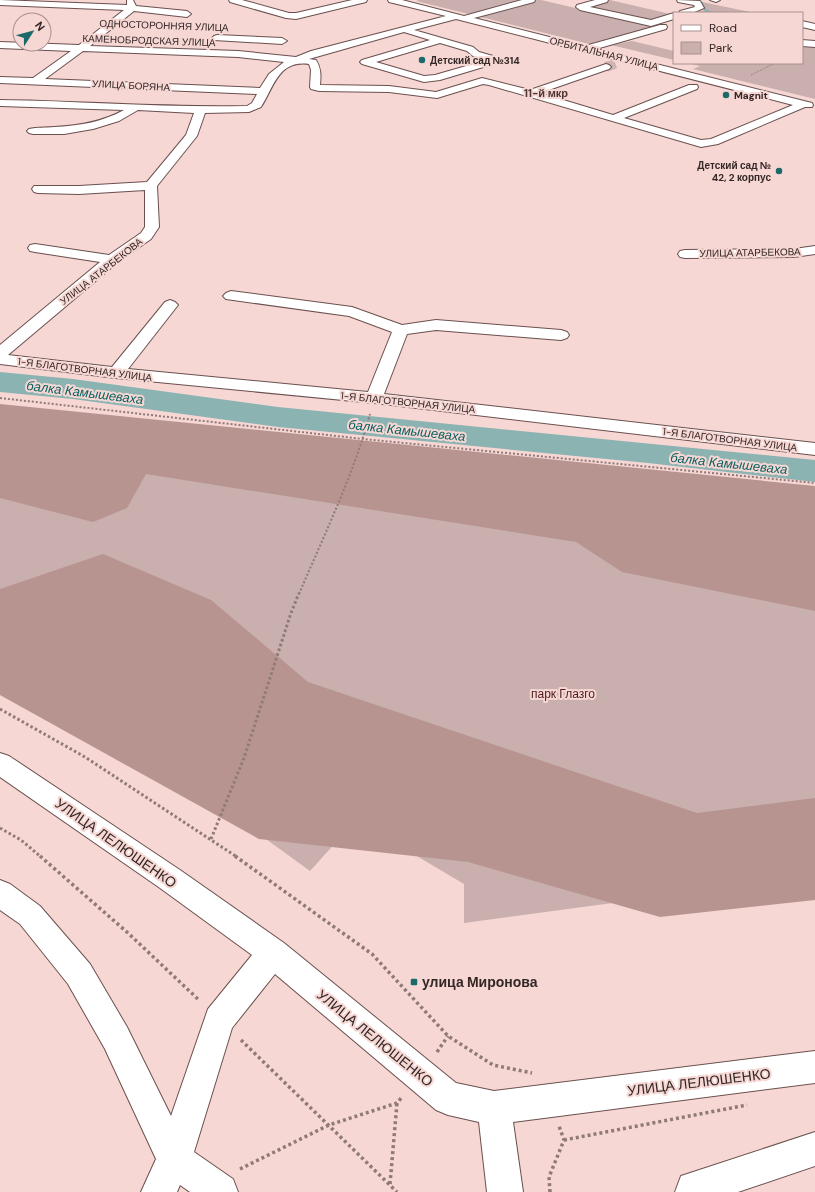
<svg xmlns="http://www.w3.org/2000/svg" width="815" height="1192" font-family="'DM Sans',sans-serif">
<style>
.green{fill:#c9afad}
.forest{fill:#b89491}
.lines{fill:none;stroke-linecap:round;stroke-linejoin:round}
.stream{fill:#8ab3b2;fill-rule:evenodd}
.river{fill:#8ab3b2;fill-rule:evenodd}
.minor-tunnel{stroke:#cfb4b1;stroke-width:10;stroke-dasharray:10 4.5;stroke-linecap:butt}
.minor-casing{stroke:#6a504e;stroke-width:2}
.path-far3{stroke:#8f7a78;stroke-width:1;stroke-dasharray:1 1;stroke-linecap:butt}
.path-far2{stroke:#8f7a78;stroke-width:2;stroke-dasharray:2 2;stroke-linecap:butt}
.path-far1{stroke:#8f7a78;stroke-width:3;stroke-dasharray:2.5 2.5;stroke-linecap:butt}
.path{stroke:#8f7a78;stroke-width:3.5;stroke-dasharray:3 3;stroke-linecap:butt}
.minor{fill:#fff;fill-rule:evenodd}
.poi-dot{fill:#1b6968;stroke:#f6d7d4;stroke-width:1.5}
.labels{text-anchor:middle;stroke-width:4;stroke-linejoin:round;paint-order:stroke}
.far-street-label{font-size:10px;fill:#332726;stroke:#f6d7d4}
.far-poi-label{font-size:10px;font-weight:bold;fill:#332726;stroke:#f6d7d4;text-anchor:start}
.far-neighbourhood-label{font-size:11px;font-weight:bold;fill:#4e3634;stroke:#f6d7d4}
.park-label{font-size:12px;fill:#4d1d1c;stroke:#f6d7d4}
.water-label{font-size:13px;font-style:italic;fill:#086060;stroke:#f6d7d4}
.near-street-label{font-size:14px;fill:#332726;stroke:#f6d7d4}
.near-poi-label{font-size:14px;font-weight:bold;fill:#332726;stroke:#f6d7d4;text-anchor:start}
</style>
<rect width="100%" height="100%" fill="#f6d7d4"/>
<!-- green -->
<g class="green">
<path d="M 419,0 L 541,0 L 657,27 L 593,45 L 416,1 Z"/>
<path d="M 605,0 L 610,0 L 670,14 L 652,20 L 589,6 Z"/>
<path d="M 702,2 L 755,13 L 696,13 L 705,10 Z"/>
<path d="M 632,41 L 674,51 L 674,60 L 611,45 Z"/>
<path d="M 802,45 L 815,46 L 815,99 L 693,69 L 700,66 L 687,63 L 802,63 Z"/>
<path d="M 0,418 L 815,505 L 815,876 L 464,923 L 464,884 L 356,820 L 310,871 L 0,645 Z"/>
</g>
<!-- forest -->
<g class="forest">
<path d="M 0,404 L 815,486 L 815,611 L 622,572 L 576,542 L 146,474 L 127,508 L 93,522 L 0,498 Z"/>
<path d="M 103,554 L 211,600 L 308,682 L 697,813 L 815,798 L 815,900 L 660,917 L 468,862 L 259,839 L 0,695 L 0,589 Z"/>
</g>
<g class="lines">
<!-- stream -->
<path class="stream" d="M 702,1 L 706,9 L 715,13 L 704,11 L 701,2 Z"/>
<!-- river -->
<path class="river" d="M 0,372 L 73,379 L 278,407 L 815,460 L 815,482 L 648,463 L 278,427 L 73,399 L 0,392 Z"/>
<!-- minor-tunnel -->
<path class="minor-tunnel" d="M 606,67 L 617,63"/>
<!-- minor casing -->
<g class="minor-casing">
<g id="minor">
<path d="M 0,0 L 127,5 L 127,0 L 133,0 L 136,6 L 187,11 L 191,14 L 187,17 L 134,11 L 90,46 L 238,51 L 296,57 L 311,51 L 446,16 L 389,2 L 388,0 L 402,0 L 464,16 L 522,0 L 535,0 L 534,2 L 474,18 L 585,46 L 660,25 L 666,25 L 667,27 L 666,29 L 596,49 L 812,103 L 813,105 L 812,107 L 805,107 L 718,144 L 701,147 L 489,85 L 483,84 L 437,98 L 389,92 L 319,91 L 311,89 L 310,87 L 311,70 L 309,64 C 278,60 274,87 261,107 L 249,112 L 205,113 L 197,136 L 157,186 L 159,227 L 151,239 L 117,263 L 8,355 L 112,367 L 165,302 L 170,300 L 175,302 L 178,305 L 128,369 L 368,392 L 392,332 L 349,316 L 226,299 L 223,296 L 226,293 L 231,291 L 352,307 L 402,325 L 436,320 L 561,330 L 567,332 L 569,335 L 567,338 L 561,340 L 436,330 L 407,334 L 384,394 L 815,443 L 815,455 L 374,403 L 116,378 L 0,364 L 0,345 L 100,262 L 35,252 L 30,251 L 28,248 L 30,245 L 35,244 L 109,255 L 141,233 L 145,227 L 145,190 L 79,194 L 38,193 L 34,192 L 32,189 L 34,186 L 79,186 L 147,182 L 186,135 L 194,113 L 138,110 L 119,121 L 93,129 L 64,134 L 33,134 L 29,133 L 27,131 L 29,129 C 37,127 46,128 54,127 C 79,126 102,122 124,110 L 0,106 L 0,100 C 82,101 165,108 247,106 L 252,103 L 257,94 L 0,83 L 0,77 L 33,78 L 71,51 L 0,48 L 0,42 L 79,45 L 124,10 L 0,5 ZM 456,19 L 793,105 L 711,139 L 701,140 L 624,118 L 697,89 L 698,87 L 697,85 L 689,85 L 613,115 L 540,93 L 609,69 L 611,67 L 609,65 L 606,64 L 530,90 L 482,78 L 436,92 L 389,86 L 320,85 C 321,75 321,68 316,60 L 309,59 L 404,32 L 430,40 L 362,60 L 360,62 L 362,64 L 424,82 L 440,80 L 500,62 L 502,60 L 500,58 L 479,52 L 473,47 L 414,30 ZM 440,43 L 467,51 L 473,56 L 487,60 L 435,75 L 424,76 L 376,62 ZM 83,51 L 238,57 L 284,62 L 269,74 L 260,88 L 45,79 Z"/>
<path d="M 229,0 L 242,0 L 289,13 L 296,13 L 352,0 L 367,0 L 366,2 L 296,19 L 286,18 L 230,2 Z"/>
<path d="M 595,0 L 608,0 L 607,2 L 590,7 L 651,20 L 674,13 L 674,19 L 651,26 L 580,10 L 576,7 L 577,5 Z"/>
<path d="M 677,0 L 700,1 L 704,8 L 692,13 L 679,13 L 680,11 L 695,7 L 694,5 L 678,2 Z"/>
<path d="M 710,0 L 720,0 L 716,2 Z"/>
<path d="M 802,21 L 815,24 L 815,30 L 802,27 Z"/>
<path d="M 217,35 L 282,38 L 287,41 L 282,44 L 214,40 L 212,38 L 214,36 Z"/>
<path d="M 802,40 L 815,41 L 815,47 L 802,46 Z"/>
<path d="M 815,246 L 815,254 L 794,257 L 685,258 L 680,257 L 678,254 L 680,251 L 685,250 L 794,249 Z"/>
<path d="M 0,753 L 9,756 L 180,870 L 284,943 L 456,1083 L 494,1091 L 815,1051 L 815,1083 L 513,1122 L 523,1192 L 487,1192 L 479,1122 L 448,1115 L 436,1110 L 275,974 L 232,1028 L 194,1152 L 233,1179 L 238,1192 L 190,1192 L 180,1185 L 177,1192 L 141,1192 L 156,1159 L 105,1049 L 68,984 L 20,924 L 0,910 L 0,880 L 10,884 L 40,906 L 90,964 L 127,1027 L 171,1116 L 208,1009 L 252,955 L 160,888 L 0,777 Z"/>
<path d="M 815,1132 L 815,1166 L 738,1192 L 675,1192 L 681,1176 Z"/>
</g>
</g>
<!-- path-far3 -->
<path class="path-far3" d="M 751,75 L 775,63"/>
<!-- path-far2 -->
<g class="path-far2">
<path d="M 0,398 L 363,439 L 815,483"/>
<path d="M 299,594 C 324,535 353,476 370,414"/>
</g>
<!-- path-far1 -->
<g class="path-far1">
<path d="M 0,709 L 85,757 L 237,857"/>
<path d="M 0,828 L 21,840 L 41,857"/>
<path d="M 211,839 L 244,758 L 291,613 L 299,593"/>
</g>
<!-- path -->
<g class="path">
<path d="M 40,856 L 128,933 L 200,1001"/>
<path d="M 235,856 L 372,954 L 448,1036 L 493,1065 L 532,1073"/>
<path d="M 241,1040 L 397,1192"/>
<path d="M 437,1052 L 448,1036"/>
<path d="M 564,1140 L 747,1105"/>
<path d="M 240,1169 L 329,1125 L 397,1103 L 402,1097"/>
<path d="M 390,1184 L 397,1103"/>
<path d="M 550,1192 L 549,1177 L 564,1140 L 559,1126"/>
</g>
<!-- minor -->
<use href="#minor" class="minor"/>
</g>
<!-- markers -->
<g class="poi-dot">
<circle cx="422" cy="60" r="4"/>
<circle cx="726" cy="95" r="4"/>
<circle cx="779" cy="171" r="4"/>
<rect x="410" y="978" width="8" height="8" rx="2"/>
</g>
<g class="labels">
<!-- far-street labels -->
<g class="far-street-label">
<text transform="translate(164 25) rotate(2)" y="4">ОДНОСТОРОННЯЯ УЛИЦА</text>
<text transform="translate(149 40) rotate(2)" y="4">КАМЕНОБРОДСКАЯ УЛИЦА</text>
<text transform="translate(604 53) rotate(14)" y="4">ОРБИТАЛЬНАЯ УЛИЦА</text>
<text transform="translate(131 85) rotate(3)" y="4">УЛИЦА БОРЯНА</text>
<text transform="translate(750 252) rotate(-1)" y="4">УЛИЦА АТАРБЕКОВА</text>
<text transform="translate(101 271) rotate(-38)" y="4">УЛИЦА АТАРБЕКОВА</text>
<text transform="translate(85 369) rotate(7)" y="4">1-Я БЛАГОТВОРНАЯ УЛИЦА</text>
<text transform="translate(408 402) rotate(6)" y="4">1-Я БЛАГОТВОРНАЯ УЛИЦА</text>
<text transform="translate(730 439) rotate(7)" y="4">1-Я БЛАГОТВОРНАЯ УЛИЦА</text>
</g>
<!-- far-poi labels -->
<g class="far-poi-label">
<text x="430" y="64">Детский сад №314</text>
<text x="734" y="99">Magnit</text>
<text x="771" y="169" text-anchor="end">Детский сад №<tspan x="771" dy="12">42, 2 корпус</tspan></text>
</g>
<!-- far-neighbourhood labels -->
<g class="far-neighbourhood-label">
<text x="546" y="97">11-й мкр</text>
</g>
<!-- park labels -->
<g class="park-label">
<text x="563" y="698">парк Глазго</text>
</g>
<!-- water labels -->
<g class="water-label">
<text transform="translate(85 392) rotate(7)" y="5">балка Камышеваха</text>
<text transform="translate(407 430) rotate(6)" y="5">балка Камышеваха</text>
<text transform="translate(729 463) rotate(6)" y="5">балка Камышеваха</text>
</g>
<!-- near-street labels -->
<g class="near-street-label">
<text transform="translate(116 843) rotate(35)" y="5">УЛИЦА ЛЕЛЮШЕНКО</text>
<text transform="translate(375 1038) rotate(39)" y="5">УЛИЦА ЛЕЛЮШЕНКО</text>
<text transform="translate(699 1082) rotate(-7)" y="5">УЛИЦА ЛЕЛЮШЕНКО</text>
</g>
<!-- near-poi labels -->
<g class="near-poi-label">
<text x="422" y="987">улица Миронова</text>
</g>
</g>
<!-- legend -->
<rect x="673" y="12" width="130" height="52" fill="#f6d7d4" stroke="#a8918e"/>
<rect x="681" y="25" width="20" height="6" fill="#ffffff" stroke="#a8918e"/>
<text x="709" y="32" font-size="12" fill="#332726">Road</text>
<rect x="681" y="42" width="20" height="12" fill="#c9afad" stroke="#a8918e"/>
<text x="709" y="52" font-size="12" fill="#332726">Park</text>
<!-- north arrow -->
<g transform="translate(32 32) rotate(54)"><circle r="19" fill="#f6d7d4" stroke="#a8918e"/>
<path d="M0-3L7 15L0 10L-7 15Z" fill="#1b6968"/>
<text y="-6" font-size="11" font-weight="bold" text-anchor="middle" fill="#332726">N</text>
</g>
</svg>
